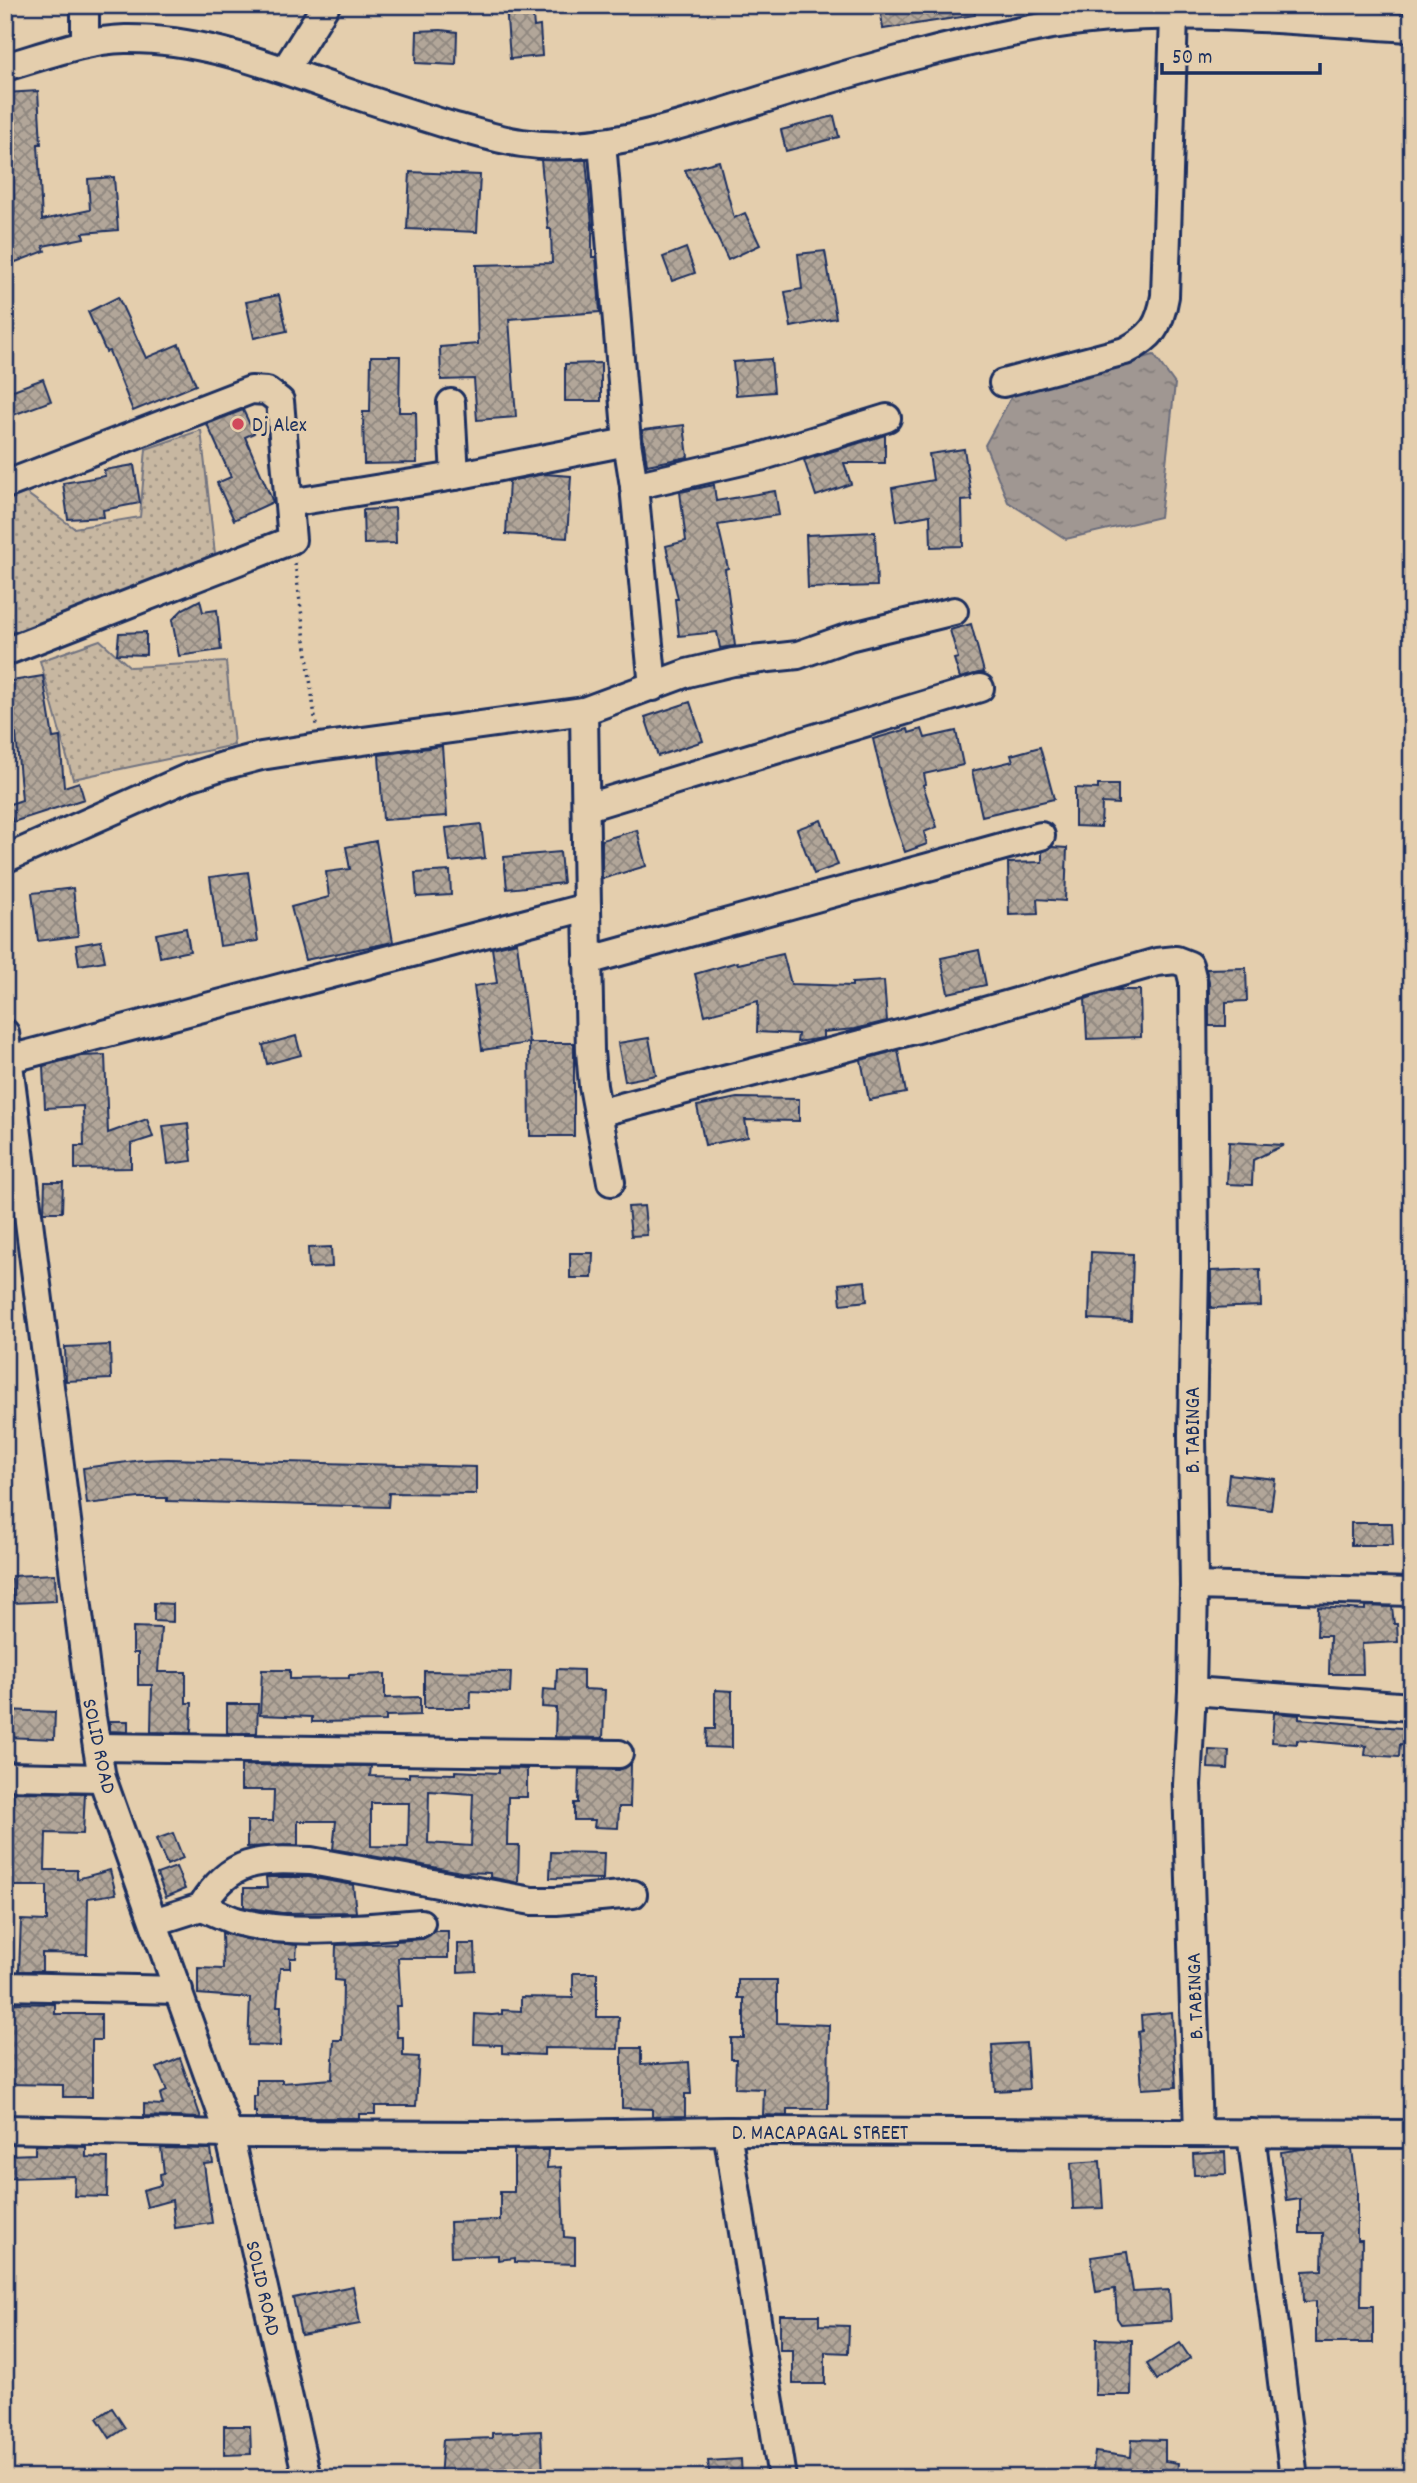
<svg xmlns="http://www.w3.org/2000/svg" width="1417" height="2483" font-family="Dekko,sans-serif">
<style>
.grass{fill:url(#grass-dots);stroke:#717380;stroke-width:2}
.water{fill:url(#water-ripples);stroke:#6b6d7d;stroke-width:2}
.building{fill:url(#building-cross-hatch);stroke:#1b2f5e;stroke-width:2;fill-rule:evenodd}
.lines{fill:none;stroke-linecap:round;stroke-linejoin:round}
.minor-casing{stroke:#1b2f5e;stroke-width:32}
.path{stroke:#1b2f5e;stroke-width:3.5;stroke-dasharray:2 5;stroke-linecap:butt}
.minor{stroke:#e4cead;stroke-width:26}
.poi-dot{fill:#d1495b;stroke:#e4cead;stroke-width:2.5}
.labels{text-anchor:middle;stroke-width:6;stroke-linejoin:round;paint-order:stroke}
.poi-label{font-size:21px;fill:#1b2f5e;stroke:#e4cead;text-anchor:start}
.street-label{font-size:21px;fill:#1b2f5e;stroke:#e4cead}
</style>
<defs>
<pattern id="grass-dots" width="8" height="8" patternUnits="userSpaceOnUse" patternTransform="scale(1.75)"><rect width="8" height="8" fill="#c7b7a1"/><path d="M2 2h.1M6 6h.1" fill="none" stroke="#a19586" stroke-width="1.8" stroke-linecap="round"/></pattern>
<pattern id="water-ripples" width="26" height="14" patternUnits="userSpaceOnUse" patternTransform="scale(1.75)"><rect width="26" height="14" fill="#a09792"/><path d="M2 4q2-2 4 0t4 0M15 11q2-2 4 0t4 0" fill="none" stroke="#827c7a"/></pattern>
<pattern id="building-cross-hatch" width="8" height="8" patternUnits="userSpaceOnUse" patternTransform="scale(1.75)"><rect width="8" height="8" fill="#b2a699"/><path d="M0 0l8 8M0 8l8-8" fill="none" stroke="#908880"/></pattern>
</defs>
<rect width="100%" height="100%" fill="#e4cead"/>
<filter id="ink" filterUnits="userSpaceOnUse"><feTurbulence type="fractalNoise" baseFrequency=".0143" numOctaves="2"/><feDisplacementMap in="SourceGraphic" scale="14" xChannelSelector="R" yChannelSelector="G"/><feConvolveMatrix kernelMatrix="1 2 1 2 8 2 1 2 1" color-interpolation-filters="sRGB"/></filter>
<g filter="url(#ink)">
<!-- grass -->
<g class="grass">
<path d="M 201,430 L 215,554 L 16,635 L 5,622 L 5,501 L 26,493 L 74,528 L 140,517 L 146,449 Z"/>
<path d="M 100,640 L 130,667 L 226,662 L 234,745 L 73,779 L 40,661 Z"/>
</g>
<!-- water -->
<path class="water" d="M 1154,355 L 1175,384 L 1160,517 L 1066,539 L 1008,502 L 985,445 L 1014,392 Z"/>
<!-- building -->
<g class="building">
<path d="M 506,5 L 532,5 L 534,27 L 540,26 L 542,56 L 510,59 Z"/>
<path d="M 880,5 L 974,5 L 975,15 L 883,29 Z"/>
<path d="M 441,30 L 457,32 L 456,65 L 416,63 L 417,31 Z"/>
<path d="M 38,91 L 41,144 L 38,144 L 42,220 L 90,210 L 88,179 L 114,177 L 118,230 L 83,233 L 84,238 L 43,246 L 45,251 L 5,266 L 5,218 L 14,215 L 12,146 L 5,146 L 5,93 Z"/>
<path d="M 834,116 L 839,137 L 786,151 L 781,130 Z"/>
<path d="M 541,160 L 586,160 L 592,224 L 592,257 L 596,257 L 600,312 L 509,319 L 516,417 L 477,420 L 474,379 L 441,380 L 440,347 L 478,344 L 476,265 L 552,263 L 551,229 L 548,229 Z"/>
<path d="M 719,161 L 734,218 L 745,213 L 760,245 L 728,260 L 685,170 Z"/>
<path d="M 410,172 L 480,175 L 477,232 L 407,229 Z"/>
<path d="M 686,248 L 695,273 L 672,281 L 663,257 Z"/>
<path d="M 825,251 L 836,318 L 791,327 L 785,292 L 802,289 L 798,254 Z"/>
<path d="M 279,295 L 287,331 L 254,338 L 246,302 Z"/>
<path d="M 118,297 L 146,358 L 179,344 L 196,385 L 133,411 L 109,351 L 106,352 L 88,312 Z"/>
<path d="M 371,356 L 400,356 L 399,412 L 416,412 L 417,463 L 364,464 L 363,412 L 370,412 Z"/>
<path d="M 771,359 L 774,392 L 736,395 L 733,362 Z"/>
<path d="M 601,363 L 601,401 L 565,401 L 565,364 Z"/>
<path d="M 43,379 L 51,401 L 5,418 L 5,393 Z"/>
<path d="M 243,410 L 254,433 L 245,437 L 273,502 L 234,520 L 217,483 L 231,477 L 207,424 Z"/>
<path d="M 684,425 L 688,457 L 647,465 L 642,430 Z"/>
<path d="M 885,435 L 885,463 L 844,463 L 851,484 L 816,496 L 804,460 Z"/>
<path d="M 964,449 L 972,500 L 962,501 L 963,546 L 931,547 L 930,515 L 897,521 L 892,488 L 933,480 L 929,454 Z"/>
<path d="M 134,465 L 140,503 L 103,510 L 104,517 L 68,519 L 63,483 L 105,476 L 104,470 Z"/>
<path d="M 544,474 L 571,476 L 567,538 L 506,534 L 509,481 Z"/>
<path d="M 714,485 L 716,501 L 775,491 L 779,515 L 718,525 L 728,568 L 725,569 L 735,646 L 720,648 L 717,632 L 679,636 L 675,599 L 678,599 L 666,546 L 686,541 L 680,492 Z"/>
<path d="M 395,508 L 396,543 L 364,544 L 363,510 Z"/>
<path d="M 875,532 L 877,586 L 808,588 L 806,535 Z"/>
<path d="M 200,600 L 203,612 L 217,610 L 221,650 L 179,656 L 172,620 L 183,609 Z"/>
<path d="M 971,624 L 984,672 L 960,678 L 954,659 L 958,658 L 950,630 Z"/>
<path d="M 146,632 L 146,655 L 117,654 L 119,633 Z"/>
<path d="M 43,676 L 53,738 L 60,737 L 64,787 L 79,782 L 84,799 L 13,822 L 7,805 L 22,800 L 16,734 L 12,734 L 5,682 Z"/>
<path d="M 690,702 L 703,741 L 658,756 L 645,717 Z"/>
<path d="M 908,729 L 909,733 L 922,729 L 925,738 L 956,731 L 963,765 L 924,774 L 926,784 L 923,785 L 937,827 L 924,832 L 927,844 L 905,852 L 889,807 L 873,739 Z"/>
<path d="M 442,746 L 447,816 L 383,820 L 379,755 Z"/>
<path d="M 1040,747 L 1054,799 L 982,816 L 972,771 L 1013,761 L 1011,755 Z"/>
<path d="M 1098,785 L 1118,785 L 1118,804 L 1102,803 L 1101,827 L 1075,826 L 1075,788 L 1098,789 Z"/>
<path d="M 821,820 L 838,865 L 814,874 L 797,829 Z"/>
<path d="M 481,824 L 485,858 L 450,862 L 446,828 Z"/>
<path d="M 637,830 L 646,866 L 602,879 L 602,840 Z"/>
<path d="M 376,841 L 393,942 L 305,960 L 291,907 L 329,897 L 326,872 L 350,869 L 346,847 Z"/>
<path d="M 1052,847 L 1067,848 L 1065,901 L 1037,899 L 1038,914 L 1009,915 L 1008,863 L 1042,862 L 1042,852 Z"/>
<path d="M 560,852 L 563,883 L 507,889 L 504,857 Z"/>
<path d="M 450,871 L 451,895 L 417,897 L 415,873 Z"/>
<path d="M 248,872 L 258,941 L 220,946 L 210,877 Z"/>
<path d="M 73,888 L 78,936 L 38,941 L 32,893 Z"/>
<path d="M 186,928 L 190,951 L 160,957 L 156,934 Z"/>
<path d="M 101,941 L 105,961 L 79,965 L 76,945 Z"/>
<path d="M 517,942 L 529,1043 L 482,1050 L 474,986 L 497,983 L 492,948 Z"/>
<path d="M 979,950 L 986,985 L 948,993 L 941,958 Z"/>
<path d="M 783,954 L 791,984 L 852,986 L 852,983 L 884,981 L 887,1021 L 855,1029 L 823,1032 L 823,1038 L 797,1042 L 798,1034 L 757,1032 L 758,1001 L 705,1015 L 695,974 L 737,962 L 738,964 Z"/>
<path d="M 1246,968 L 1247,1001 L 1226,1002 L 1226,1026 L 1209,1026 L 1209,981 L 1206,969 Z"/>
<path d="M 1114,990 L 1140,990 L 1141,1037 L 1087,1039 L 1085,999 Z"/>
<path d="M 296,1036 L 301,1055 L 267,1064 L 263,1045 Z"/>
<path d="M 649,1038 L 656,1075 L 625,1081 L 618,1043 Z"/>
<path d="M 529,1043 L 574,1043 L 574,1136 L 530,1136 Z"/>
<path d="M 898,1050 L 906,1093 L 869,1100 L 861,1060 Z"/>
<path d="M 105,1055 L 108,1133 L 147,1119 L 153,1137 L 131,1144 L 131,1168 L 75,1169 L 75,1146 L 84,1146 L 83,1106 L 45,1108 L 43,1066 L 81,1056 Z"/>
<path d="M 737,1098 L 799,1099 L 799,1121 L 745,1120 L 748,1137 L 705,1145 L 697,1106 Z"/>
<path d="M 188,1123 L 192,1161 L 168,1164 L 163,1126 Z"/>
<path d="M 1229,1142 L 1284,1145 L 1253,1160 L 1252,1185 L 1227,1184 Z"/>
<path d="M 45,1182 L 63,1182 L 62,1212 L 44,1212 Z"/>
<path d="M 644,1206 L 647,1235 L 631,1236 L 628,1207 Z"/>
<path d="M 331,1247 L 332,1267 L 309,1268 L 308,1248 Z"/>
<path d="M 1091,1252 L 1133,1254 L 1131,1321 L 1089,1319 Z"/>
<path d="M 570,1253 L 593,1253 L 592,1278 L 570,1278 Z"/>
<path d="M 1260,1269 L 1261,1306 L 1211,1308 L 1211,1271 Z"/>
<path d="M 865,1281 L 867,1301 L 841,1304 L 839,1284 Z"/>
<path d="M 110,1345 L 111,1379 L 66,1381 L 65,1347 Z"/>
<path d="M 168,1459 L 476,1467 L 476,1494 L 389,1493 L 388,1507 L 167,1501 L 167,1498 L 139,1498 L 87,1504 L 83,1468 L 142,1460 Z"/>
<path d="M 1229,1474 L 1275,1479 L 1271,1510 L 1226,1505 Z"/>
<path d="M 1351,1523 L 1392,1523 L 1393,1545 L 1351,1545 Z"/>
<path d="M 55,1574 L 56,1601 L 13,1603 L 12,1576 Z"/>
<path d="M 154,1603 L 173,1604 L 173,1622 L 154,1621 Z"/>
<path d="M 1365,1606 L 1392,1607 L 1394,1624 L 1397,1624 L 1398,1642 L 1362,1644 L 1363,1674 L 1329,1674 L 1330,1636 L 1317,1636 L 1318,1607 L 1365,1610 Z"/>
<path d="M 133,1627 L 161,1628 L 158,1672 L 186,1672 L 186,1703 L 192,1703 L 191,1733 L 151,1732 L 152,1685 L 138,1685 L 138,1653 L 133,1653 Z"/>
<path d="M 557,1669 L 583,1670 L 583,1689 L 605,1690 L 603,1738 L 555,1737 L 556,1708 L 542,1707 L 543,1689 L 556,1690 Z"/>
<path d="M 262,1670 L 290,1670 L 290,1679 L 349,1678 L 349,1675 L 385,1674 L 385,1698 L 420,1697 L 420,1715 L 386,1716 L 386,1721 L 312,1722 L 312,1717 L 260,1715 Z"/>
<path d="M 424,1671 L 511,1672 L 510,1693 L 471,1691 L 470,1708 L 424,1708 Z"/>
<path d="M 715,1690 L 732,1691 L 732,1748 L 706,1747 L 707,1729 L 715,1729 Z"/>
<path d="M 227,1704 L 258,1704 L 257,1733 L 227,1733 Z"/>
<path d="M 5,1710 L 55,1712 L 54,1739 L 5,1737 Z"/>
<path d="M 1274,1713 L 1299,1715 L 1299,1719 L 1412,1729 L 1412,1745 L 1400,1744 L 1399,1757 L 1365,1755 L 1366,1746 L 1297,1740 L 1297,1744 L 1272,1742 Z"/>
<path d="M 110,1721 L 128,1721 L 128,1732 L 110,1731 Z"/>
<path d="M 1209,1750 L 1229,1751 L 1228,1769 L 1208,1768 Z"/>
<path d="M 631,1764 L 630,1807 L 619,1807 L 618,1828 L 594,1827 L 595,1820 L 574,1820 L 574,1803 L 578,1803 L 579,1769 L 619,1770 Z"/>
<path d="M 241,1765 L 371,1766 L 370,1776 L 409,1777 L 409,1773 L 455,1774 L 455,1771 L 499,1773 L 499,1768 L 527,1769 L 527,1797 L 508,1797 L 507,1845 L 519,1845 L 518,1883 L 490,1877 L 490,1873 L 461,1872 L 333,1849 L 336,1821 L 298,1821 L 298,1845 L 247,1847 L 247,1821 L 273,1821 L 274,1790 L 241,1790 ZM 429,1791 L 473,1794 L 471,1846 L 428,1843 ZM 371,1803 L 409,1803 L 408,1847 L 371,1846 Z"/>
<path d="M 13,1792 L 85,1793 L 83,1834 L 46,1833 L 45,1870 L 77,1870 L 77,1879 L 110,1870 L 116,1894 L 88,1898 L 87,1954 L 42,1953 L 42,1971 L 19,1971 L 21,1920 L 47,1921 L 47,1886 L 9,1886 L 9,1859 L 6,1859 L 5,1812 L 12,1812 Z"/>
<path d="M 173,1833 L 183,1858 L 167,1865 L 156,1839 Z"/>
<path d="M 551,1852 L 604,1853 L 603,1879 L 550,1878 Z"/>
<path d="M 176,1867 L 185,1889 L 166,1897 L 157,1874 Z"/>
<path d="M 266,1877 L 309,1877 L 353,1885 L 356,1912 L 282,1913 L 244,1907 L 244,1888 L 267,1888 Z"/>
<path d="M 435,1931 L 448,1931 L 448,1958 L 398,1958 L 401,2006 L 396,2006 L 397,2037 L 403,2037 L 403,2056 L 419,2057 L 416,2106 L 375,2106 L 375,2114 L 359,2114 L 359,2118 L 256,2118 L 256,2112 L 254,2112 L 254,2096 L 257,2096 L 257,2080 L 282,2080 L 282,2083 L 332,2079 L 334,2040 L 342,2040 L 343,1981 L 335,1980 L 336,1945 L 396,1943 L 396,1941 L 423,1939 Z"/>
<path d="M 222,1933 L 256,1941 L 297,1945 L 296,1958 L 290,1958 L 290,1968 L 280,1968 L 277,2006 L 281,2006 L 280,2046 L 248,2045 L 250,1998 L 198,1994 L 198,1968 L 223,1969 Z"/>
<path d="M 458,1944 L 475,1944 L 476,1971 L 458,1972 Z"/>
<path d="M 573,1973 L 597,1973 L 597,2017 L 619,2017 L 618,2049 L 544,2048 L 544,2055 L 520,2054 L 502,2053 L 502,2045 L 474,2044 L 475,2014 L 492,2015 L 502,2014 L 502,2010 L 521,2011 L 521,1997 L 573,1998 Z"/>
<path d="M 738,1980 L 777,1980 L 777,2023 L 829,2025 L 828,2109 L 787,2109 L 787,2116 L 763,2115 L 764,2089 L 735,2088 L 736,2059 L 731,2059 L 731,2038 L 744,2038 L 744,1998 L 738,1998 Z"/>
<path d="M 11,2003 L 55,2004 L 55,2014 L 101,2014 L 101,2040 L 92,2040 L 92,2097 L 63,2097 L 63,2085 L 5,2084 L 5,2052 L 10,2053 Z"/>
<path d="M 1172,2012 L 1176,2087 L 1142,2089 L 1138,2032 L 1142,2031 L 1141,2015 Z"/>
<path d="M 1026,2043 L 1029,2089 L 995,2091 L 992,2045 Z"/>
<path d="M 622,2048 L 641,2048 L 641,2065 L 689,2062 L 691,2094 L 685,2094 L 685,2116 L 652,2117 L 652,2109 L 622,2108 Z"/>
<path d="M 180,2058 L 201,2118 L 144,2116 L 144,2104 L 163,2105 L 160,2094 L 167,2091 L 157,2068 Z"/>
<path d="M 35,2145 L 86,2147 L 86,2157 L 108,2158 L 107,2197 L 74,2196 L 75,2176 L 8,2178 L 8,2155 L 35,2154 Z"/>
<path d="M 161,2148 L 211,2149 L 213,2163 L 204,2164 L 212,2223 L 175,2228 L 172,2200 L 147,2207 L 143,2190 L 161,2185 L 160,2174 L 164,2173 Z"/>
<path d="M 1302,2149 L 1352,2149 L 1357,2190 L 1357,2240 L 1362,2240 L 1361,2306 L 1373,2306 L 1373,2343 L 1316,2343 L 1316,2301 L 1304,2302 L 1303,2271 L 1322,2270 L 1323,2233 L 1300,2233 L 1300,2199 L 1287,2201 L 1281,2152 Z"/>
<path d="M 514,2150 L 548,2150 L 547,2168 L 561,2167 L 564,2237 L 575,2238 L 575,2264 L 515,2262 L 515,2258 L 498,2260 L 498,2255 L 451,2257 L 450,2222 L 500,2220 L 500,2192 L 514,2192 Z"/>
<path d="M 1225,2152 L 1226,2174 L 1194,2175 L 1193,2154 Z"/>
<path d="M 1100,2161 L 1103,2208 L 1073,2209 L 1071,2163 Z"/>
<path d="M 1127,2252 L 1133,2292 L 1169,2290 L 1171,2321 L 1121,2324 L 1117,2318 L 1115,2289 L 1096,2292 L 1091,2257 Z"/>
<path d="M 353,2286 L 360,2324 L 301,2335 L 293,2298 Z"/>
<path d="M 780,2315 L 819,2315 L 819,2325 L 849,2326 L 848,2353 L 825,2352 L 825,2384 L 793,2384 L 793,2350 L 780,2350 Z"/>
<path d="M 1096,2339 L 1132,2340 L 1131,2395 L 1095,2395 Z"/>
<path d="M 1180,2343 L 1190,2358 L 1157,2380 L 1147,2364 Z"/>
<path d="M 112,2408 L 125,2428 L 110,2438 L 97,2418 Z"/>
<path d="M 224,2426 L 250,2426 L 251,2454 L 224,2455 Z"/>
<path d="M 541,2431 L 543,2476 L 440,2478 L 443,2440 L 492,2438 L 492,2433 Z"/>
<path d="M 1132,2439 L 1165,2440 L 1165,2461 L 1178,2463 L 1177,2474 L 1126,2474 L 1126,2478 L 1092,2478 L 1095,2452 L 1131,2457 Z"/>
<path d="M 741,2459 L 742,2478 L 710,2478 L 708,2461 Z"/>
</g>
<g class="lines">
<!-- minor casing -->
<g class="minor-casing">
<g id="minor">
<path d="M 85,43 L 85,5"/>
<path d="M 5,67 C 44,56 84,40 125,39 C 199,38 266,64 335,88 C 374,102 413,114 452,126 C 475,132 499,140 522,143 C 607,156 703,117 784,93 C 867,68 951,44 1036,28 C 1159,4 1288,21 1412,28"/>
<path d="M 285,70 L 326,5"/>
<path d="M 602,142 L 627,442 L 634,486 L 653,687"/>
<path d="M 1003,383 L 1125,351 C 1152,337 1160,326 1165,296 L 1174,16"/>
<path d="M 451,403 L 455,476"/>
<path d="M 5,485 L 251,390 L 267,391 L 280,401 L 292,540 L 5,652"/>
<path d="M 634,486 L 760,457 L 887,418"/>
<path d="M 289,503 L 455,476 L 627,442"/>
<path d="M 587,807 L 980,688"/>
<path d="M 5,859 L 189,777 L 223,766 L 261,756 L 319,747 L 584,711 L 687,673 L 733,662 L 798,655 L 849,637 L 954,611"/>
<path d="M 587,907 L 590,1051 L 593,1086 L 611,1182"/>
<path d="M 587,961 L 1041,836"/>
<path d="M 5,1033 L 92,1717 L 102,1778 L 229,2134 L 307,2478"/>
<path d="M 9,1059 L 587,907 L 584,711"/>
<path d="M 598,1113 L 960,1018 L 1157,962 L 1176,960 L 1189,965 L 1193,981 L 1195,1268 L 1192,1435 L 1194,1586 L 1192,1691 L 1187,1785 L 1198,2133"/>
<path d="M 1194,1586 L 1412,1592"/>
<path d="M 1192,1691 L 1412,1707"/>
<path d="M 97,1747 L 619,1754"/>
<path d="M 5,1776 L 102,1778"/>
<path d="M 201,1907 C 213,1911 224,1917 236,1921 C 293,1937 362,1927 421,1923"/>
<path d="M 154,1922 L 201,1907 C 231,1858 258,1859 311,1861 L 532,1901 L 556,1901 L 633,1894"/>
<path d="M 5,1986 L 179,1990"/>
<path d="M 5,2129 L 229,2134 L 493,2135 L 727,2131 L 1412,2134"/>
<path d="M 727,2131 L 782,2478"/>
<path d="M 1251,2133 L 1294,2478"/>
</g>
</g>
<!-- path -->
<path class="path" d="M 295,563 L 316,725"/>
<!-- minor -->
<use href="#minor" class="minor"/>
</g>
</g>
<!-- markers -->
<circle class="poi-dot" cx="238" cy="424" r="7"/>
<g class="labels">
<!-- poi labels -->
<g class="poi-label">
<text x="252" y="431">Dj Alex</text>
</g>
<!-- street labels -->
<g class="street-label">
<text transform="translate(1192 1430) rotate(-90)" y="7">B. TABINGA</text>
<text transform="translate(100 1746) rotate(78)" y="7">SOLID ROAD</text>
<text transform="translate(1194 1996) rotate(-92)" y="7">B. TABINGA</text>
<text x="820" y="2139">D. MACAPAGAL STREET</text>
<text transform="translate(264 2288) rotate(77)" y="7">SOLID ROAD</text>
</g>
</g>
<!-- margin -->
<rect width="1417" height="2483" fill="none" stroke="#e4cead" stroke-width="28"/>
<rect x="14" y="14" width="1389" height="2455" fill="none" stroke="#1b2f5e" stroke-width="2.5" filter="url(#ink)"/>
<!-- scale -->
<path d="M1162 63v10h158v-10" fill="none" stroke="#1b2f5e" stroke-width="3.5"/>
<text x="1172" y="63" font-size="21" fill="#1b2f5e" stroke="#e4cead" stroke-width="5" paint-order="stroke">50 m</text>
</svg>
